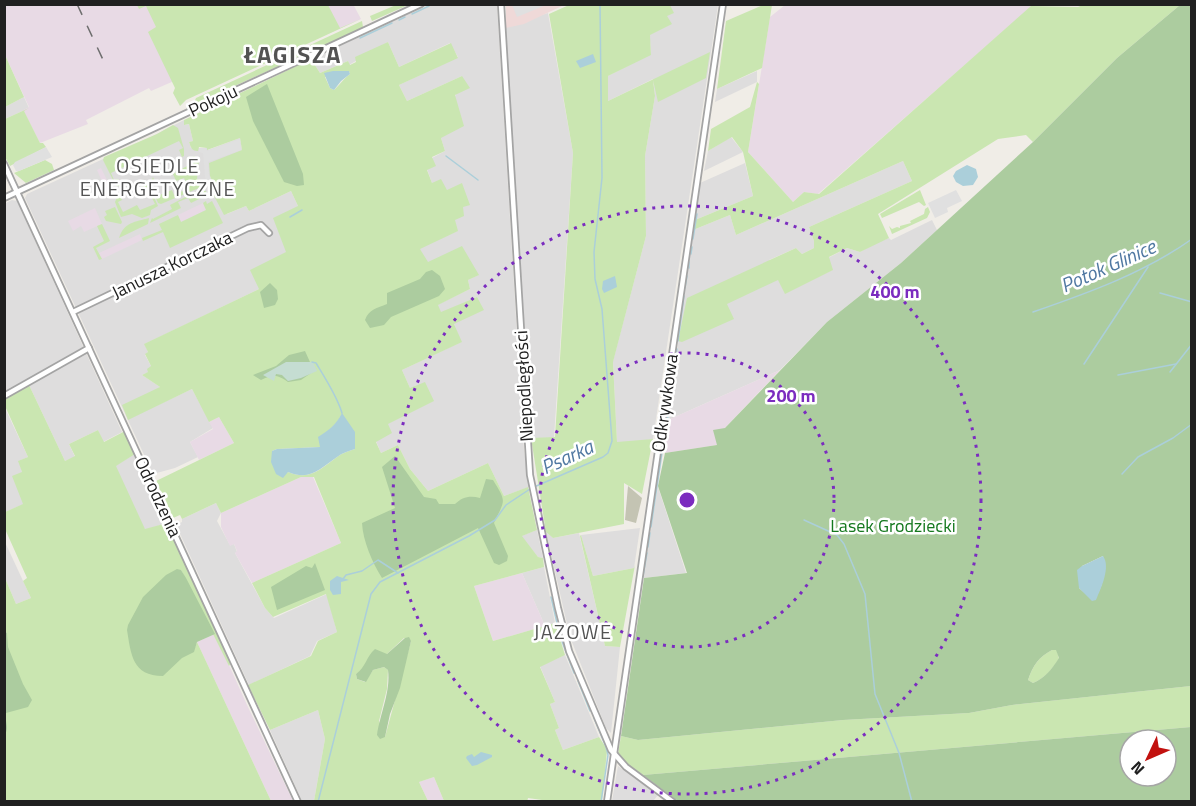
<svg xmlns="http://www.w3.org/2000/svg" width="1196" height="806" font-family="'Titillium Web',sans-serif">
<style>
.residential{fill:#dedddd}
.commercial{fill:#efd9d8}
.industrial{fill:#e8dae5}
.construction{fill:#c4c4b3}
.grass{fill:#cae6b1;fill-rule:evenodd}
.forest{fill:#accc9f;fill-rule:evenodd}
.wetland{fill:#c5ddd2}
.parking{fill:#e0e0e0}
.water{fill:#abcfda}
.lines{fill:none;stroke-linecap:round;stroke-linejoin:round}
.stream{stroke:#abcfda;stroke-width:1.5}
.minor-casing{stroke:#a4a4a4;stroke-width:8}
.minor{stroke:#fff;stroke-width:4.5}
.rail{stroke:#6e6e6e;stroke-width:1.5;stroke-dasharray:12 12;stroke-linecap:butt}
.ring{fill:none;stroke:#7b2cbf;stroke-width:3;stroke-dasharray:3 6}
.labels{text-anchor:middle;stroke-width:5;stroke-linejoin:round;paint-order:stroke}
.street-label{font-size:18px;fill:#202020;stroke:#fff}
.park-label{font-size:18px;fill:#14781e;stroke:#fff}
.neighbourhood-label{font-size:20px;letter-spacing:1.5px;fill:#535353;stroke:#fff}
.water-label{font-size:20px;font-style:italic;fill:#5078a2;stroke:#fff}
.district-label{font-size:24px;font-weight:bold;letter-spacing:1.5px;fill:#535353;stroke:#fff}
.centre{fill:#7b2cbf;stroke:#fff;stroke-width:3}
.ring-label{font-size:18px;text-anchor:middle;font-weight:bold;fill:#7b2cbf;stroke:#fff;stroke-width:5;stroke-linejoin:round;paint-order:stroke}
</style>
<rect width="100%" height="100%" fill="#f0ede7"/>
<!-- residential -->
<g class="residential">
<path d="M 429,5 L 497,5 L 524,450 L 529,487 L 504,496 L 488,463 L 428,491 L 410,469 L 398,445 L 381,453 L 376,441 L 410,388 L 402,370 L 461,342 L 454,324 L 477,297 L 441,313 L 437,305 L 470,289 L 468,280 L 478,275 L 427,262 L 419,248 L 457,231 L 447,190 L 432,183 L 427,169 L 435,166 L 432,158 L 445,151 L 441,138 L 462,76 L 407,101 L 399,85 L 458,57 L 450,43 L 399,67 L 388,42 L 349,65 L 348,61 L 320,73 L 311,59 Z"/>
<path d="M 651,5 L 718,5 L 653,439 L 628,443 L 617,442 L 613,361 L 646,236 L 645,156 L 655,96 L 653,79 L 608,101 L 608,76 L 651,54 L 648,13 Z"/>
<path d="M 548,13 L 573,153 L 554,437 L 532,442 L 505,27 Z"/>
<path d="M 757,71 L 757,82 L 715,102 L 717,89 Z"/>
<path d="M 24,97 L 29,108 L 5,119 L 5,107 Z"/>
<path d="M 184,120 L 185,125 L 189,124 L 193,141 L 189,142 L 191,148 L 207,148 L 208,150 L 240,138 L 242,150 L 210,176 L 216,191 L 212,192 L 227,214 L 246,206 L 249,211 L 291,191 L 298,206 L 287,252 L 259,289 L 145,344 L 148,352 L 145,355 L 151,366 L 149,372 L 142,375 L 160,387 L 128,419 L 192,389 L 213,428 L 190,442 L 198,457 L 175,468 L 153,474 L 25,198 L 27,194 L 151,137 Z"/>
<path d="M 731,137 L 743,152 L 704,171 L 708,151 Z"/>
<path d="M 903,161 L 912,181 L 809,227 L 814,241 L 814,248 L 802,254 L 796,248 L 769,260 L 785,293 L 832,270 L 828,258 L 847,248 L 860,252 L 876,243 L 889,238 L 891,240 L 932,220 L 937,230 L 901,263 L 827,322 L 780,370 L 668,420 L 693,230 L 730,215 L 736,235 Z"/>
<path d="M 745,163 L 753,196 L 695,220 L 700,183 Z"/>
<path d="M 12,200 L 17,201 L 122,432 L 103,442 L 98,430 L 69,444 L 75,457 L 65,461 L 29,385 L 5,399 L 4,204 Z"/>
<path d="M 4,406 L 28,457 L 19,461 L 22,472 L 24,504 L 5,512 Z"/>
<path d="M 136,453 L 167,523 L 145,530 L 115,466 Z"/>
<path d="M 658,487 L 686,573 L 644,578 L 643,577 Z"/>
<path d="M 216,503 L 221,513 L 217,521 L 230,545 L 234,544 L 237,552 L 235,553 L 265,608 L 274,618 L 327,594 L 337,632 L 317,641 L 310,656 L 249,685 L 176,525 L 182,522 L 182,519 Z"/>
<path d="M 640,528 L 634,568 L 593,576 L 581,535 Z"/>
<path d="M 537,530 L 543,558 L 538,557 L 521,536 Z"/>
<path d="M 546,532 L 553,538 L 579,533 L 605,646 L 620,647 L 611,733 L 606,728 L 570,637 Z"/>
<path d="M 4,540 L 31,598 L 16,604 L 5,578 Z"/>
<path d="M 544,567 L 555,623 L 545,626 L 522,573 Z"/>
<path d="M 565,655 L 599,737 L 563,750 L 555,730 L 559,728 L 550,704 L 555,702 L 540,666 Z"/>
<path d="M 318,710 L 325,739 L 314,801 L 302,801 L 270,730 Z"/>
<path d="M 618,766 L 658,795 L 653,801 L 612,801 Z"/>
</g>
<!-- commercial -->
<path class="commercial" d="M 506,5 L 564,5 L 524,24 L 506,28 Z"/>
<!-- industrial -->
<g class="industrial">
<path d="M 353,4 L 361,19 L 325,35 L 174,81 L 151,91 L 149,88 L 86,120 L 88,124 L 40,143 L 23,110 L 29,107 L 5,55 L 5,5 Z"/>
<path d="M 785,5 L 1033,5 L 818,194 L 804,192 L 793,202 L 748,152 L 770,17 Z"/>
<path d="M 101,168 L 115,196 L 110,199 L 97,170 Z"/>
<path d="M 203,203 L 206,210 L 181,222 L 178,215 Z"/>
<path d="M 95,208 L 102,224 L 84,232 L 81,226 L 73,231 L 68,221 Z"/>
<path d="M 140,234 L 142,240 L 102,259 L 99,253 Z"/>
<path d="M 780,370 L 725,428 L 717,445 L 665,453 L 668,420 Z"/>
<path d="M 219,417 L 234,443 L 199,460 L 190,442 L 213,429 L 209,422 Z"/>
<path d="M 301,477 L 313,477 L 341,543 L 252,583 L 235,553 L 237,551 L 234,544 L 230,546 L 221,527 L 221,513 Z"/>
<path d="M 522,573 L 545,626 L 493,641 L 474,586 Z"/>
<path d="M 215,634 L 247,705 L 293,801 L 271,801 L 197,642 Z"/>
<path d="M 434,777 L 444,801 L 428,801 L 419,782 Z"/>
</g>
<!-- construction -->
<path class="construction" d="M 628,486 L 642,498 L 636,523 L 625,520 Z"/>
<!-- grass -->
<g class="grass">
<path d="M 1085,4 L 1180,5 L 1117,58 L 1033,142 L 1026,135 L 998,139 L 878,214 L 889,238 L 860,252 L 847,248 L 829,257 L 833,270 L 785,294 L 778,280 L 727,304 L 734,319 L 682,342 L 678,341 L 687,298 L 796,248 L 802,254 L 814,248 L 814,241 L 809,227 L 912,181 L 903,161 L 736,235 L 730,215 L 693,230 L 695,220 L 753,196 L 743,152 L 732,137 L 708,151 L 711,129 L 750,107 L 757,82 L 759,84 L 748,152 L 793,202 L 804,192 L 819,194 L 1031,6 L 1078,7 Z"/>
<path d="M 137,5 L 328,5 L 340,28 L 361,19 L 186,100 L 180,106 L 173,93 L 175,88 L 148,32 L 156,27 L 146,6 L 139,9 Z"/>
<path d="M 396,5 L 408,5 L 372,21 L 370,16 Z"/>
<path d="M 569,5 L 670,5 L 674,13 L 667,16 L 672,24 L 650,35 L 651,55 L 608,76 L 608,101 L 710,52 L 706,78 L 658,102 L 653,80 L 655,96 L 645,156 L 646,236 L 613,362 L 617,442 L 653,439 L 642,494 L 624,483 L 624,524 L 553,538 L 546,532 L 531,438 L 555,437 L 573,153 L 549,14 Z"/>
<path d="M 763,5 L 772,5 L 762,68 L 717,89 L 726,21 Z"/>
<path d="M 362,21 L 363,27 L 358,30 L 193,105 L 196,98 Z"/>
<path d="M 388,42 L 399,67 L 451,43 L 458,58 L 399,85 L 407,101 L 462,76 L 470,88 L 455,95 L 464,126 L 441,138 L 445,151 L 432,157 L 436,166 L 427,170 L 432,183 L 441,179 L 447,190 L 462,183 L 470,205 L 463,207 L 464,216 L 455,220 L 458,231 L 420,249 L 428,262 L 462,246 L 479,275 L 468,280 L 470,289 L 438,305 L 441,312 L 477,297 L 484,310 L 454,324 L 462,342 L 402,370 L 410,388 L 425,382 L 434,401 L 388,424 L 392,433 L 376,442 L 381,453 L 398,445 L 410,469 L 428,491 L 488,463 L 504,496 L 528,487 L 537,530 L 522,536 L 538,557 L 543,558 L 544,567 L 474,586 L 493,641 L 555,623 L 565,655 L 540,667 L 555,702 L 550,704 L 559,728 L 555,730 L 563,750 L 599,737 L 607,749 L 593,716 L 594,715 L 609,751 L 607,751 L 602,801 L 549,801 L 528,798 L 527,802 L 444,801 L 434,777 L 419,782 L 428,801 L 314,801 L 325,739 L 318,710 L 270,730 L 248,685 L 311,656 L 318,641 L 337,632 L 326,594 L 273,617 L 265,608 L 252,583 L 341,543 L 314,477 L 301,477 L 221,513 L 216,503 L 182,519 L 180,515 L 173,518 L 156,481 L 234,443 L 219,417 L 209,422 L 192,389 L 128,420 L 122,405 L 160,387 L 142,375 L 148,372 L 147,369 L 151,366 L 145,354 L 148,352 L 144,344 L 259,289 L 250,270 L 286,252 L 273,218 L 298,206 L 291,191 L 249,211 L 246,206 L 224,215 L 212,192 L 216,190 L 210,176 L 209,163 L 242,150 L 240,138 L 207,150 L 207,148 L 199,147 L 198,151 C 192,151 191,148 189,142 L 193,141 L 189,124 L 184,125 L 184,120 L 311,59 L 320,73 L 348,61 L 350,65 L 356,62 L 355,57 ZM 349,71 L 350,74 C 343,79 340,85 334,90 L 330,88 L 325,77 ZM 342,414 L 355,449 C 349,451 342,453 337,457 C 320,469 311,481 288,472 L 286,473 L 272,451 L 277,449 L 321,447 L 319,437 C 329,431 336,425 342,414 ZM 404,638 L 411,641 L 385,737 L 379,721 L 387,689 L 388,670 L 384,667 L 373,670 L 365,682 L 357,679 L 356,674 L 387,654 Z"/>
<path d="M 5,55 L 24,97 L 5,107 L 4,107 Z"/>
<path d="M 29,108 L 24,111 L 40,143 L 43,143 L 46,147 L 10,166 L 5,157 L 5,119 Z"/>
<path d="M 173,125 L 178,128 L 184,149 L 184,156 L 182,157 L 179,150 L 183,148 L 179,141 L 111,173 L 114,180 L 118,179 L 121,186 L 116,186 L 103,160 L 104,157 L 157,134 Z"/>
<path d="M 194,156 L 199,160 L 197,179 L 201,180 L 205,189 L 199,188 L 161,204 L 158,203 L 150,184 L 153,177 L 156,184 L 152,186 L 157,196 L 172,190 L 174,195 L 189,188 L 184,178 L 176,181 L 173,174 L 194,162 L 193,158 L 189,159 Z"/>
<path d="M 45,160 L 52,164 L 54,170 L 26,183 L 14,173 Z"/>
<path d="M 148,184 L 158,206 L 151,210 L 150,215 L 142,218 L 132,214 L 121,217 L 115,202 L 119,193 L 122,200 L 118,202 L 123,212 L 137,205 L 140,210 L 155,204 L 150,194 L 142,197 L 138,189 Z"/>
<path d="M 199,190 L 206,191 L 205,196 L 191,203 L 188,198 L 178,202 L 181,208 L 150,223 L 152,218 L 153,219 L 172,209 L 170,205 Z"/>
<path d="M 920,190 L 926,205 L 924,206 L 919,202 L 882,218 L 880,214 Z"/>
<path d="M 206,201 L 207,204 L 212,201 L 223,223 L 170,248 L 163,232 L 143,241 L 142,238 L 162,230 L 159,224 L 178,215 L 181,222 L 206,210 L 203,203 Z"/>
<path d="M 115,207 L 122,222 L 121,224 L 106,221 L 104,217 L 107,215 L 105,211 Z"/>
<path d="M 928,207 L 930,212 L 927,218 L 892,234 L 889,226 L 892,229 L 897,227 L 900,228 L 900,226 L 911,223 L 910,221 L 924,214 L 925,209 Z"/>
<path d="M 149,218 L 148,224 L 119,238 C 124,222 135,222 149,218 Z"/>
<path d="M 102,224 L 110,241 L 96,248 L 102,259 L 99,260 L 93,247 L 104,241 L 97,226 Z"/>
<path d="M 29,385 L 65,461 L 75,456 L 69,444 L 98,430 L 104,442 L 125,431 L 135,454 L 116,466 L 145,529 L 167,523 L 231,663 L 229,666 L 181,570 L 195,647 L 197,642 L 271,801 L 5,801 L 4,645 L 7,633 L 4,630 L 5,578 L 16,604 L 31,598 L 23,581 L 27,578 L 5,529 L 5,512 L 23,504 L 12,476 L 22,472 L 18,461 L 28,457 L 5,406 L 5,399 Z"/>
<path d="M 581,535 L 593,576 L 634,568 L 635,565 L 620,647 L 605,646 L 580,536 Z"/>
<path d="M 1052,650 L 1057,650 L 1059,659 C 1052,669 1045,678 1033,683 L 1028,680 C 1033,665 1039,657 1052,650 Z"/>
<path d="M 1191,686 L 1191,727 L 643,775 L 626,763 L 618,754 L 621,736 L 638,740 L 843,720 L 969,713 L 1012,705 Z"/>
</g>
<!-- forest -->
<g class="forest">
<path d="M 1180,5 L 1191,5 L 1191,686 L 1012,705 L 969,713 L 843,720 L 638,740 L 621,736 L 644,578 L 687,573 L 658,486 L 665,453 L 717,445 L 713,430 L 725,428 L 827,322 L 901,263 L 1033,142 L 1117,58 ZM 1103,556 C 1105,572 1104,588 1093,600 L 1079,588 L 1082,566 ZM 1052,650 L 1056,650 L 1059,658 C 1052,669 1045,678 1033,683 L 1028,680 C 1033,665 1039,657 1052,650 Z"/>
<path d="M 267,84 L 303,174 L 304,185 L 297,186 L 284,182 L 253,121 L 246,97 Z"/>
<path d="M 432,270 L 440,276 L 445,289 L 439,296 L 391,317 L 384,325 L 370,328 L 365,320 C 369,309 377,308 387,304 L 387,293 L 420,279 L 426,272 Z"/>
<path d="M 270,283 L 277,290 L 278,299 L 275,305 L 264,308 L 260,292 Z"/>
<path d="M 305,351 L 314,371 L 301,380 L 288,382 C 277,374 272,375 261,380 L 253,375 L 276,366 L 289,355 Z"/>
<path d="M 395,456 L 424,497 L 436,499 L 439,504 L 455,504 C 462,497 470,495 480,498 L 486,479 L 493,480 C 507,503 505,499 494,523 L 508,556 L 507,561 L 499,565 L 494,563 L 478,528 L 382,578 C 372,562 363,541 362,523 L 395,508 L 382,467 Z"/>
<path d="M 315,563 L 325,590 L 277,610 L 271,587 L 306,566 L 312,568 Z"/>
<path d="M 177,569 L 181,570 L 186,578 L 215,634 L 197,642 L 194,652 L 182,658 L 163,676 C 132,676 131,654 127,630 L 128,625 L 143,597 L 166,575 Z"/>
<path d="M 4,630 L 7,633 L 8,647 L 23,684 L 32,700 L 28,707 L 6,713 C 4,721 10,727 5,734 Z"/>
<path d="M 409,637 L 411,641 L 400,688 L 390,714 L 385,737 L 380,739 L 377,735 C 380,714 391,691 388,670 L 384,667 L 373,670 L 366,682 L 357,679 L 356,674 C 366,667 366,657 375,649 L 387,654 L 405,638 Z"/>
<path d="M 1191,727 L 1191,801 L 678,801 L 643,775 ZM 1130,740 L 1166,740 L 1166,776 L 1130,776 Z"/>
</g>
<!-- wetland -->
<path class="wetland" d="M 286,362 L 313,362 L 317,371 L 301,378 L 288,381 L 282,375 L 276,374 L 274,381 L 263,375 Z"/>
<!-- parking -->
<g class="parking">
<path d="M 512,5 L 546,5 L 517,17 Z"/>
<path d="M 240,139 L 241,150 L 208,162 L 209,176 L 215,190 L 211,192 L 205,177 L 203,153 L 199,152 L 199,148 L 206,148 L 207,151 Z"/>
<path d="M 46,147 L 52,157 L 19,171 L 16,171 L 13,165 L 15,162 Z"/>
<path d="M 956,190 L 962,201 L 947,208 L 948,212 L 935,218 L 928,203 Z"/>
</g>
<!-- water -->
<g class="water">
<path d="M 593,54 L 596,62 L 580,68 L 576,61 Z"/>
<path d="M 333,71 L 349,71 L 350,74 L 341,81 L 334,90 L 330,88 L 324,73 Z"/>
<path d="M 967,165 L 976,169 L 978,177 L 973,185 L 963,186 L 956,182 L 953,176 L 956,171 Z"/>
<path d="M 615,276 L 617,287 L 604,293 L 602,289 L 603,281 Z"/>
<path d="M 342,413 L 355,432 L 355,449 C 349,451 342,453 337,457 C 319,469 311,481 288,472 L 283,478 L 276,474 L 271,462 L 272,451 L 277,449 L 320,447 L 318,437 C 329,430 336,425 342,413 Z"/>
<path d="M 1103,556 C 1111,567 1101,588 1096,600 L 1092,601 L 1079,588 L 1077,570 L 1082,566 Z"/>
<path d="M 337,576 L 349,580 L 341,582 L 341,594 L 333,595 L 330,590 L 330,581 Z"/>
<path d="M 481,752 L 492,755 L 492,757 L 477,765 L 472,766 L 466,758 L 467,756 L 472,754 L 474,757 Z"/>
</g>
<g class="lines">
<!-- stream -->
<g class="stream">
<path d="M 412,14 L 429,6"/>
<path d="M 399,20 L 405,17"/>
<path d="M 360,38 L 392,23"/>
<path d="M 446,156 L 478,180"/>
<path d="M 290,217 L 302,210"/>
<path d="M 693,239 L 697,214"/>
<path d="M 691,254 L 692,247"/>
<path d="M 689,268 L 689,262"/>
<path d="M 685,288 L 687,276"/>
<path d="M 1160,293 L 1192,302"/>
<path d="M 1033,312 C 1088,293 1144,273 1192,239"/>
<path d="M 678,341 L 684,296"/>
<path d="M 675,359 L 677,349"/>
<path d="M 312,362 L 316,363 C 325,378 337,396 342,413"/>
<path d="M 1084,364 L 1148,267"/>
<path d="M 1170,372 L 1192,344"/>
<path d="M 673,375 L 674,367"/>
<path d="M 1118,375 L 1176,364"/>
<path d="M 672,387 L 672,384"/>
<path d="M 669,409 L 671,395"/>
<path d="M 667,418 L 668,417"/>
<path d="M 1122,474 L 1138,457 L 1173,438 L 1192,424"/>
<path d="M 534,487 L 603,457 L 608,453 L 612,441 L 602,309 L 595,279 L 594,252 L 602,178 L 600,4"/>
<path d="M 804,520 L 837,535 L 844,544 L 865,594 L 875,694 L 899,753 L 912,802"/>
<path d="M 651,527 L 666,426"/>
<path d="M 648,547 L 650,533"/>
<path d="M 643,576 L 647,553"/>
<path d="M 343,579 L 346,575 L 362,571 L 378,560 L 398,573"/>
<path d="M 551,597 L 560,636 L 574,673"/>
<path d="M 578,681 L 590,711"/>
<path d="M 594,718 L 606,747 L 608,755 L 601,802"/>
<path d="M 318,802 L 371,594 L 380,582 L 469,536 L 495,520 L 506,505 L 530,489"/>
</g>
<!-- minor casing -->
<g class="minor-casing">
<g id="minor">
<path d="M 501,4 L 530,475 L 558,608 L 569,651 L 611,750 L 626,767 L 673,802"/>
<path d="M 4,164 L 298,802"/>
<path d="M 4,198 L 421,4"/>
<path d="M 73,312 L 248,228 L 261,225 L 269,233"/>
<path d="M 4,396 L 89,348"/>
<path d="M 607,802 L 723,4"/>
</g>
</g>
<!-- minor -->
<use href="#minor" class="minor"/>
<!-- rail -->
<path class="rail" d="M 77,4 L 105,64"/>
</g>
<!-- distance rings -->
<g class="ring">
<circle cx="687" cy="500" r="147"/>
<circle cx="687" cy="500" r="294"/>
</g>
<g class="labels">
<!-- street labels -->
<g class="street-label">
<text transform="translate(213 101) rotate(-25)" y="6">Pokoju</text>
<text transform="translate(172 265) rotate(-26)" y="6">Janusza Korczaka</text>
<text transform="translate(524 386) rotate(-93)" y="6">Niepodległości</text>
<text transform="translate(665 403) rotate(-82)" y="6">Odkrywkowa</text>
<text transform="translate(158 497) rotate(65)" y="6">Odrodzenia</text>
</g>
<!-- park labels -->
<g class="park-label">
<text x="893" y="532">Lasek Grodziecki</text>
</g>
<!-- neighbourhood labels -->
<g class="neighbourhood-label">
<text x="158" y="173">OSIEDLE<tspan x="158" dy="23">ENERGETYCZNE</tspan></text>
<text x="573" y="639">JAZOWE</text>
</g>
<!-- water labels -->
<g class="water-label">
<text transform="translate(1108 266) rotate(-24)" y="7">Potok Glinice</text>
<text transform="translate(567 457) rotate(-25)" y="7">Psarka</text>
</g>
<!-- district labels -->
<g class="district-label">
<text x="293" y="63">ŁAGISZA</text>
</g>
</g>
<circle cx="687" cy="500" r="9" class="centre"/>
<g class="ring-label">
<text x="895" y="298">400 m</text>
<text x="791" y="402">200 m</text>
</g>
<!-- border -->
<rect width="1196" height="806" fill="none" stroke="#202020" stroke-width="12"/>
<!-- north arrow -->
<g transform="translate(1148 758) rotate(226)"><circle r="28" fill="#ffffff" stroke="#a6a6a6" stroke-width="1.5"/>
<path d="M0-4.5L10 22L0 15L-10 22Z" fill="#c2110f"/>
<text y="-9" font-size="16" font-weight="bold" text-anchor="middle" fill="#202020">N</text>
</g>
</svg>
